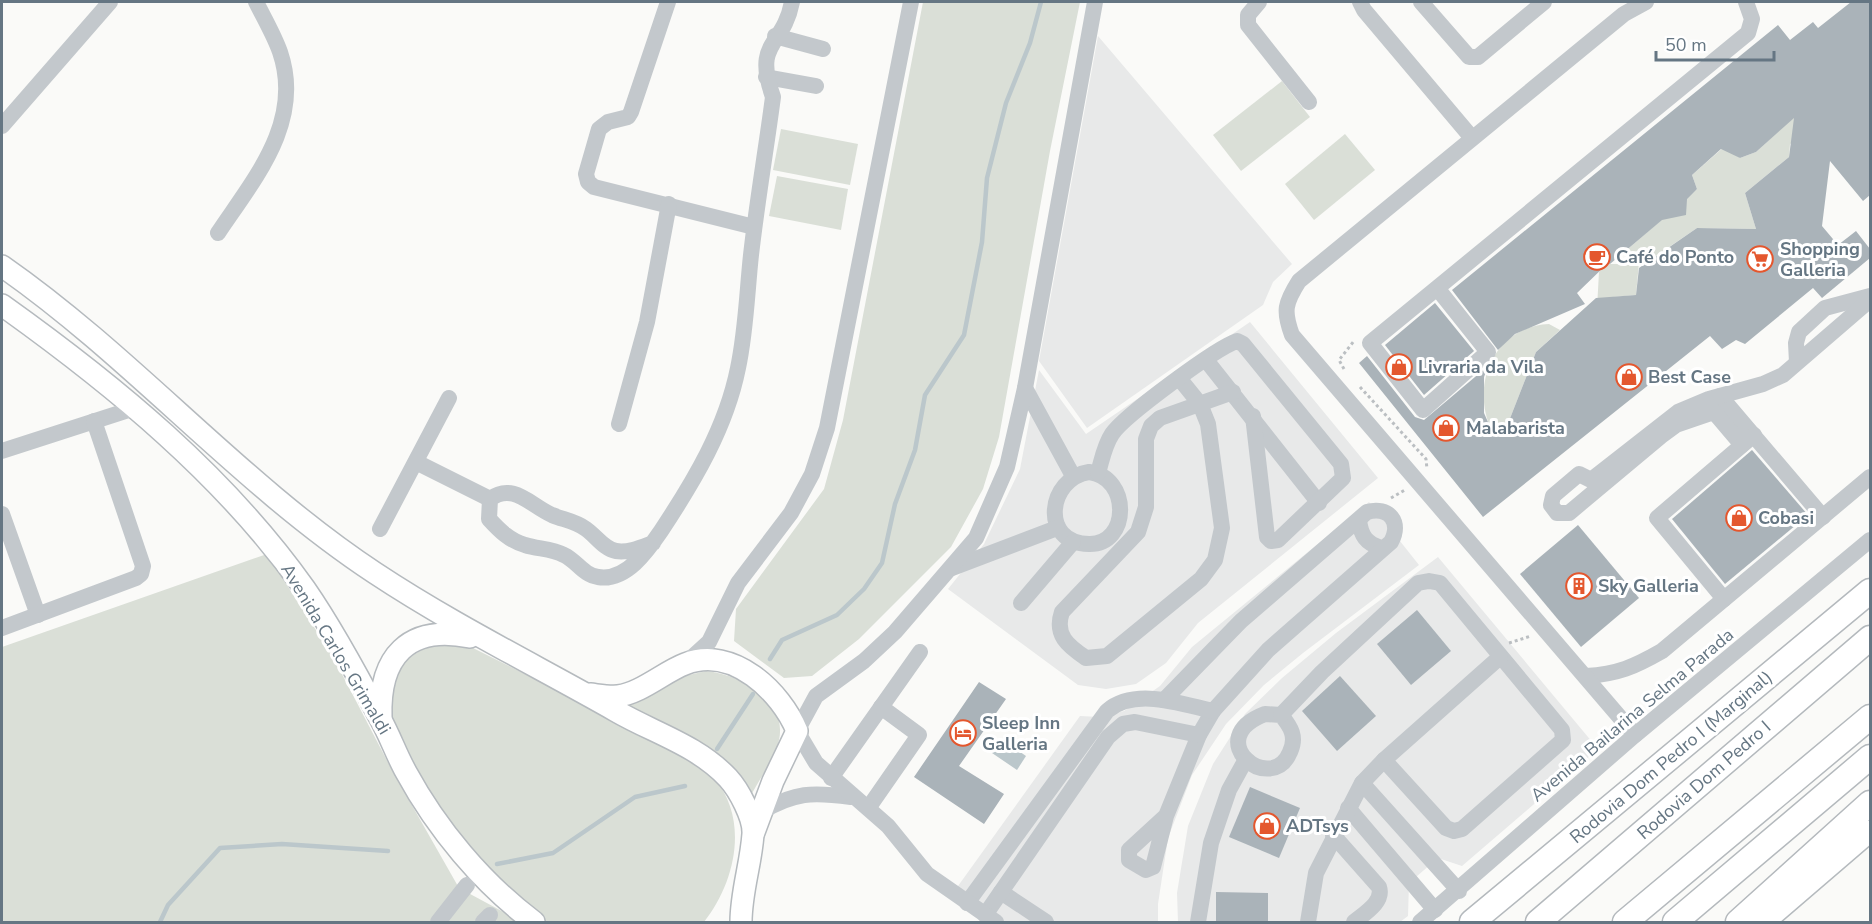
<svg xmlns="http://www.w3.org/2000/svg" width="1872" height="924" font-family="'Nunito Sans',sans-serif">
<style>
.built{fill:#e8e9e9}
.green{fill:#dadfd7}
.water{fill:#bbc7cb}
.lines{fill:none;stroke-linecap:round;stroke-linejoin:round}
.stream{stroke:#bbc7cb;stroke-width:4.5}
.building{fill:#aab3b9}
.major-casing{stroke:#b5babe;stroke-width:24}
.highway-casing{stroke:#b4b9bd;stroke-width:27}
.path{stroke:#bbbfc2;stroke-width:3;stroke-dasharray:3 3;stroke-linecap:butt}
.minor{stroke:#c3c8cc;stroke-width:16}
.major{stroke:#fff;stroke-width:21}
.highway{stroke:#fff;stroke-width:24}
.labels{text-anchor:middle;stroke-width:6;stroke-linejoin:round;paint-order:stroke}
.poi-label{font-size:18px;font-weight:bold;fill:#657683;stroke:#fff;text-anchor:start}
.street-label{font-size:18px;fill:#657683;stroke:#fff}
</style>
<rect width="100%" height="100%" fill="#fafaf8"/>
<!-- built -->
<g class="built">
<path d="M 1098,36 L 1292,264 L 1273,282 L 1263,305 L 1087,428 L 1039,361 Z"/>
<path d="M 1250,322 L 1378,478 L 1198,623 L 1166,663 L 1136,684 L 1106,689 L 1078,685 L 948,589 L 984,544 L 1020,469 L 1039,370 L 1086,434 Z"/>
<path d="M 1369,502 L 1419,565 L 1303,653 L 1264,685 L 1226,724 L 1192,775 L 1168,838 L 1158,904 L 1158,922 L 996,922 L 953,893 L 1080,716 L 1100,717 L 1124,711 L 1160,686 L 1192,647 Z"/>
<path d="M 1438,557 L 1598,749 L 1462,866 L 1438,858 L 1409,883 L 1408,916 L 1400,922 L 1178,922 L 1177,893 L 1188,826 L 1213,764 L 1245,714 L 1282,678 L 1336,633 Z"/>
</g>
<!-- green -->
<g class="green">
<path d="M 923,2 L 1080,2 L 1050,151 L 999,437 L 983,489 L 951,547 L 859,639 L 812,676 L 784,678 L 734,641 L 736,609 L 824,489 L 843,420 Z"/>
<path d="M 1282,81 L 1310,117 L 1241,171 L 1213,135 Z"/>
<path d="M 1803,109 L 1808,133 L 1790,144 L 1789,157 L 1745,193 L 1756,229 L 1697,228 L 1650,260 L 1639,262 L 1636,295 L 1613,297 L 1597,308 L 1599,272 L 1607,264 L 1624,264 L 1630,259 L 1629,248 L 1697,189 L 1692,175 L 1725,146 L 1740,158 L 1756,152 Z"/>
<path d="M 781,129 L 858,144 L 850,185 L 773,170 Z"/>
<path d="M 1345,134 L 1375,170 L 1314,220 L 1285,184 Z"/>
<path d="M 777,176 L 848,189 L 841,230 L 769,216 Z"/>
<path d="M 1549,324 L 1560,330 L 1536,352 L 1509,421 L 1491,429 C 1470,383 1496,326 1549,324 Z"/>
<path d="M 267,554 L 332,655 L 393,772 L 459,888 L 522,922 L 2,922 L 2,647 Z"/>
<path d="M 463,643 L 694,759 C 700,765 708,771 714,778 C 750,820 735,883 704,922 L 547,922 L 499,881 L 458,835 L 425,788 L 389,716 L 392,681 L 404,661 L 431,644 Z"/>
<path d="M 706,671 C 739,674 788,700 779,740 C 774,760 758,781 749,799 L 615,703 L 664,681 Z"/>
</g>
<!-- water -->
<path class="water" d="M 1002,739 L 1026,756 L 1017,770 L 992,753 Z"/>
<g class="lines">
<!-- stream -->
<g class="stream">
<path d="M 770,659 L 782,640 L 837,615 L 864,589 L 882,563 L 895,504 L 915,450 L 925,395 L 964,335 L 982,242 L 987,178 L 1006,103 L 1030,43 L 1041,2"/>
<path d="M 717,749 L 753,694"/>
<path d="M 497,864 L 553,853 L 635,797 L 685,786"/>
<path d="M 160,922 L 168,905 L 220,848 L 282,844 L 388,851"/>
</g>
</g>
<!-- building -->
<g class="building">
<path d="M 1851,2 L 1870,2 L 1870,195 L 1863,201 L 1830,161 L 1822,226 L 1838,245 L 1856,231 L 1870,249 L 1870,258 L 1822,298 L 1813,288 L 1745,344 L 1736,340 L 1722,349 L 1710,336 L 1483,517 L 1359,363 L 1367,356 L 1415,417 L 1424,420 L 1488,366 L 1484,377 L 1484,413 L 1491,429 L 1509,421 L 1536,352 L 1596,298 L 1636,295 L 1639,268 L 1697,228 L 1756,229 L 1745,193 L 1789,157 L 1794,118 L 1756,152 L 1740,158 L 1721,149 L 1692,175 L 1697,189 L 1687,199 L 1686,215 L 1662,220 L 1610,264 L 1607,264 L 1577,293 L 1585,304 L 1515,334 L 1498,350 L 1452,290 L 1778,25 L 1790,40 L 1813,22 L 1818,28 Z"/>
<path d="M 1435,303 L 1474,351 L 1424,395 L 1385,345 Z"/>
<path d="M 1752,450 L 1808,515 L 1725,584 L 1672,519 Z"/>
<path d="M 1578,525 L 1639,598 L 1581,647 L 1520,574 Z"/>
<path d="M 1417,610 L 1451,651 L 1411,685 L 1377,644 Z"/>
<path d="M 1340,676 L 1376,716 L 1337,751 L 1302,711 Z"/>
<path d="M 979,682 L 1006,699 L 959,766 L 1004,794 L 984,824 L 914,777 Z"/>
<path d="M 1250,787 L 1300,808 L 1279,858 L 1229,837 Z"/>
<path d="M 1216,892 L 1268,893 L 1268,922 L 1216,922 Z"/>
</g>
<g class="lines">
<!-- major casing -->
<g class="major-casing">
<g id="major">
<path d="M 2,266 C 134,358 240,484 375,573 C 452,624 535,665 616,711 C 654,733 697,745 728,778 C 739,790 754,818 753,834 C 751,864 741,892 741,922"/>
<path d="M 2,305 C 114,385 225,476 305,589 C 332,628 358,676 380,718 C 390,736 396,754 406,772 C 437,829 482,883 534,922"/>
<path d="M 590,694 C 599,695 609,697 618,696 C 641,693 664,672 685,664 C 733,645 781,692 797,731 L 773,781 L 754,832"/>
<path d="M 381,717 C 379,657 408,624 470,637"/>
<path d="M 1764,922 L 1870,831"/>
</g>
</g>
<!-- highway casing -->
<g class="highway-casing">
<g id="highway">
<path d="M 1472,922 L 1870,591"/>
<path d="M 1538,922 L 1870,638"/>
<path d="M 1625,922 L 1870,717"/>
<path d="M 1675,922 L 1870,757"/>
<path d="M 1738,922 L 1870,803"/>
</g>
</g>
<!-- path -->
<g class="path">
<path d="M 1344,369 L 1339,360 L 1354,341"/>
<path d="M 1360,387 L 1426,459 L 1427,469"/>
<path d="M 1391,498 L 1405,490"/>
<path d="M 1509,643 L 1531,636"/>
</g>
<!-- minor -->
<g class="minor">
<path d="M 668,2 L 631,112 L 628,117 L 608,122 L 599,129 L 586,174 L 588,182 L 594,187 L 754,227"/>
<path d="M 1259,2 L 1248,15 L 1248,25 L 1309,102"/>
<path d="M 1360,2 L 1364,10 L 1472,138"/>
<path d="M 1421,2 L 1469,57 L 1478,57 L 1544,2"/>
<path d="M 775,36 L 823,49"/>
<path d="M 766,77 L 816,86"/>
<path d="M 2,126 L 110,2"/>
<path d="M 218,233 C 254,179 304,122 280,52 C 274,35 264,18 256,2"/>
<path d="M 1437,288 L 1488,352 L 1423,410 L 1370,343 L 1748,33 L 1752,19 L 1746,2"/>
<path d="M 1206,360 L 1319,503"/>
<path d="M 1797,362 L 1796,343 L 1799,332 L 1825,308 L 1870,296"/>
<path d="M 1179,378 L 1200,404 L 1208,424 L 1222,528 L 1215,560 L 1201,579 L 1107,656 L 1086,658 C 1068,646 1054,635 1062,612 L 1138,532 L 1146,507 L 1146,439 L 1151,426 L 1160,418 L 1233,392"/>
<path d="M 1025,388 L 1073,476"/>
<path d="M 1720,396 L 1823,517"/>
<path d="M 619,424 L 647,322 L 669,204"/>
<path d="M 1742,445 L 1714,412 L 1676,425 L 1661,436 L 1569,513 L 1557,513 L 1551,505 L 1553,496 L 1579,474 L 1591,480 L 1678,412 L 1709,399 L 1763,384 L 1783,375 L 1870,300"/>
<path d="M 2,451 L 135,408"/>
<path d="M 416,462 L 490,499"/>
<path d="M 1089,472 C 1131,477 1130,545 1089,544 C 1039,543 1048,478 1089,472 Z"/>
<path d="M 1098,473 C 1102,460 1104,446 1112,434 C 1124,416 1216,348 1237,341 L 1243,344 L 1341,464 L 1343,478 L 1278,540 L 1271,541 L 1267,537 L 1253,416"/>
<path d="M 2,514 L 38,615"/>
<path d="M 1359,520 C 1361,536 1366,543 1381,548"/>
<path d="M 380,529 L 449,398"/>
<path d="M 653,543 C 642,547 629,553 616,551 C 604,549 596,536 586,529 C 575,521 564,520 552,515 C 530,505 513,482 490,499 L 489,519 C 499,530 510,541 525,545 C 538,549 552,549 564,555 C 577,561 583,575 598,577 C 626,582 648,550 661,531 C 694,481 726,428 738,368 C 746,331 747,292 751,255 C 757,202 766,150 773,97 C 753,40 783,48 792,2"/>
<path d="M 952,568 L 1057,528"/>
<path d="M 1724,599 L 1657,518 L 1754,435"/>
<path d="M 1021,603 L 1073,542"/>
<path d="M 2,628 L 136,578 L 141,574 L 143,566 L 94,421"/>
<path d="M 686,663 L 709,642 L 738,583 L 791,513 L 812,474 L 827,428 L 911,2"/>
<path d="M 1586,676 C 1618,674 1634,667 1662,651 L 1870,477"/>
<path d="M 1164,700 L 1241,621 L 1367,512 C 1389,506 1402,522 1391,542 L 1268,650 L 1213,711 L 1199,735 L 1166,816 L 1153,867 L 1146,870 L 1129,860 L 1129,850 L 1166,816"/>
<path d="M 1265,714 L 1281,715 C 1291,727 1297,737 1290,752 C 1271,797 1200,739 1265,714 Z"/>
<path d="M 1281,715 L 1322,672 L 1418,583 L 1429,581 L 1440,583 L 1562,730 L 1563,740 L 1462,829 L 1454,831 L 1446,828 L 1384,760"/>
<path d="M 1635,735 L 1292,335 C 1283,311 1285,303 1299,281 L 1624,14 L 1646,2"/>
<path d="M 831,778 L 920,652"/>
<path d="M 1362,783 L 1459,891"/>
<path d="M 869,807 L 919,735 L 881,707"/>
<path d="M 1348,808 L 1435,910"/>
<path d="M 761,812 C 795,792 812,792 851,797"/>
<path d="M 1333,835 L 1379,887 C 1384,902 1365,913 1354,922"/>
<path d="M 1001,892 L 1046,922"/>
<path d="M 967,903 L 1107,711 C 1135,687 1181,704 1213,711"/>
<path d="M 985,915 L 1108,737 L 1123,724 L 1135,722 L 1199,735"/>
<path d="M 438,922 L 467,885"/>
<path d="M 483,922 L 490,915"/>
<path d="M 996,922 L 927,874 L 888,826 L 816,763 L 797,731 L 816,696 L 864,661 L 895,632 L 976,538 L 1007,467 L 1025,388 L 1095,2"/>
<path d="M 1198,922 L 1211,843 L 1229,790 L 1245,761"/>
<path d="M 1308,922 L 1316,873 L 1362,783 L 1384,760 L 1500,657"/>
<path d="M 1420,922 L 1635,735 L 1870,540"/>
</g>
<!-- major -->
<use href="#major" class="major"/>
<!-- highway -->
<use href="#highway" class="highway"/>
</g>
<!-- icons -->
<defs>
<g id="cafe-ring" transform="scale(1.35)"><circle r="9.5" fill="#fff" stroke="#e4572e" stroke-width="1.5"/><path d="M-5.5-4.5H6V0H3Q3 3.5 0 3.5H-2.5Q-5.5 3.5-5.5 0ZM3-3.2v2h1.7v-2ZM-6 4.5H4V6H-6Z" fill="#e4572e"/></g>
<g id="supermarket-ring" transform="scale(1.35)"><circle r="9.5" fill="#fff" stroke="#e4572e" stroke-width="1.5"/><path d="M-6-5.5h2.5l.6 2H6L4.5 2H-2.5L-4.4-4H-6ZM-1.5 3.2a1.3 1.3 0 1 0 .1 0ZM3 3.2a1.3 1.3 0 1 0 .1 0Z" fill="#e4572e"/></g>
<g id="shop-ring" transform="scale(1.35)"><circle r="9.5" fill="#fff" stroke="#e4572e" stroke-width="1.5"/><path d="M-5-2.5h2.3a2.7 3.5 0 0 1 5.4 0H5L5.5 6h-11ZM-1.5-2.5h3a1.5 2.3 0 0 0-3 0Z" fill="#e4572e"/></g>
<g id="building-ring" transform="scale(1.35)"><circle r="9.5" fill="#fff" stroke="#e4572e" stroke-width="1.5"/><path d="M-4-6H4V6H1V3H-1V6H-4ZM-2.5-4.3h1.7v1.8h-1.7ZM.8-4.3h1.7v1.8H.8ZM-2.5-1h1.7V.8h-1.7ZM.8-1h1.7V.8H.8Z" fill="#e4572e"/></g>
<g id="hotel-ring" transform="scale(1.35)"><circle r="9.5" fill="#fff" stroke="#e4572e" stroke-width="1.5"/><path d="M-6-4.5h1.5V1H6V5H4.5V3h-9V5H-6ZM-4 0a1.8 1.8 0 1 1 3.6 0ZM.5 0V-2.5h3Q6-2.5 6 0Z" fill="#e4572e"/></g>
</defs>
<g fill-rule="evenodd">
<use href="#cafe-ring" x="1597" y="257"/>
<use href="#supermarket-ring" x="1760" y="259"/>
<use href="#shop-ring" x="1399" y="367"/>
<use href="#shop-ring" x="1629" y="377"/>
<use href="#shop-ring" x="1446" y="428"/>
<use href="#shop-ring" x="1739" y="518"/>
<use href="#building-ring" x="1579" y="586"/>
<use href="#hotel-ring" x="963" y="733"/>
<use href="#shop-ring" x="1267" y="826"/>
</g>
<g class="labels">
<!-- poi labels -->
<g class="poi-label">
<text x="1780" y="255">Shopping<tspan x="1780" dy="21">Galleria</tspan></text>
<text x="1616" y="263">Café do Ponto</text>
<text x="1418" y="373">Livraria da Vila</text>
<text x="1648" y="383">Best Case</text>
<text x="1466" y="434">Malabarista</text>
<text x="1758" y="524">Cobasi</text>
<text x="1598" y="592">Sky Galleria</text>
<text x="982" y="729">Sleep Inn<tspan x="982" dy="21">Galleria</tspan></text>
<text x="1286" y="832">ADTsys</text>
</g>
<!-- street labels -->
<g class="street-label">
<text transform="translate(336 649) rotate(59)" y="6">Avenida Carlos Grimaldi</text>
<text transform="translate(1632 715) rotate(-40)" y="6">Avenida Bailarina Selma Parada</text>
<text transform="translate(1671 757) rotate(-40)" y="6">Rodovia Dom Pedro I (Marginal)</text>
<text transform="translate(1704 780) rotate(-41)" y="6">Rodovia Dom Pedro I</text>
</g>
</g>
<!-- border -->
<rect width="1872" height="924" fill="none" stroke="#657683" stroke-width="6"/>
<!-- scale -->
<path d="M1656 51v9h118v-9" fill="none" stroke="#657683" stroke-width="3"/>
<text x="1665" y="51" font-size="18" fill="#657683" stroke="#ffffff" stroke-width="4.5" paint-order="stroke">50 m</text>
</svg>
